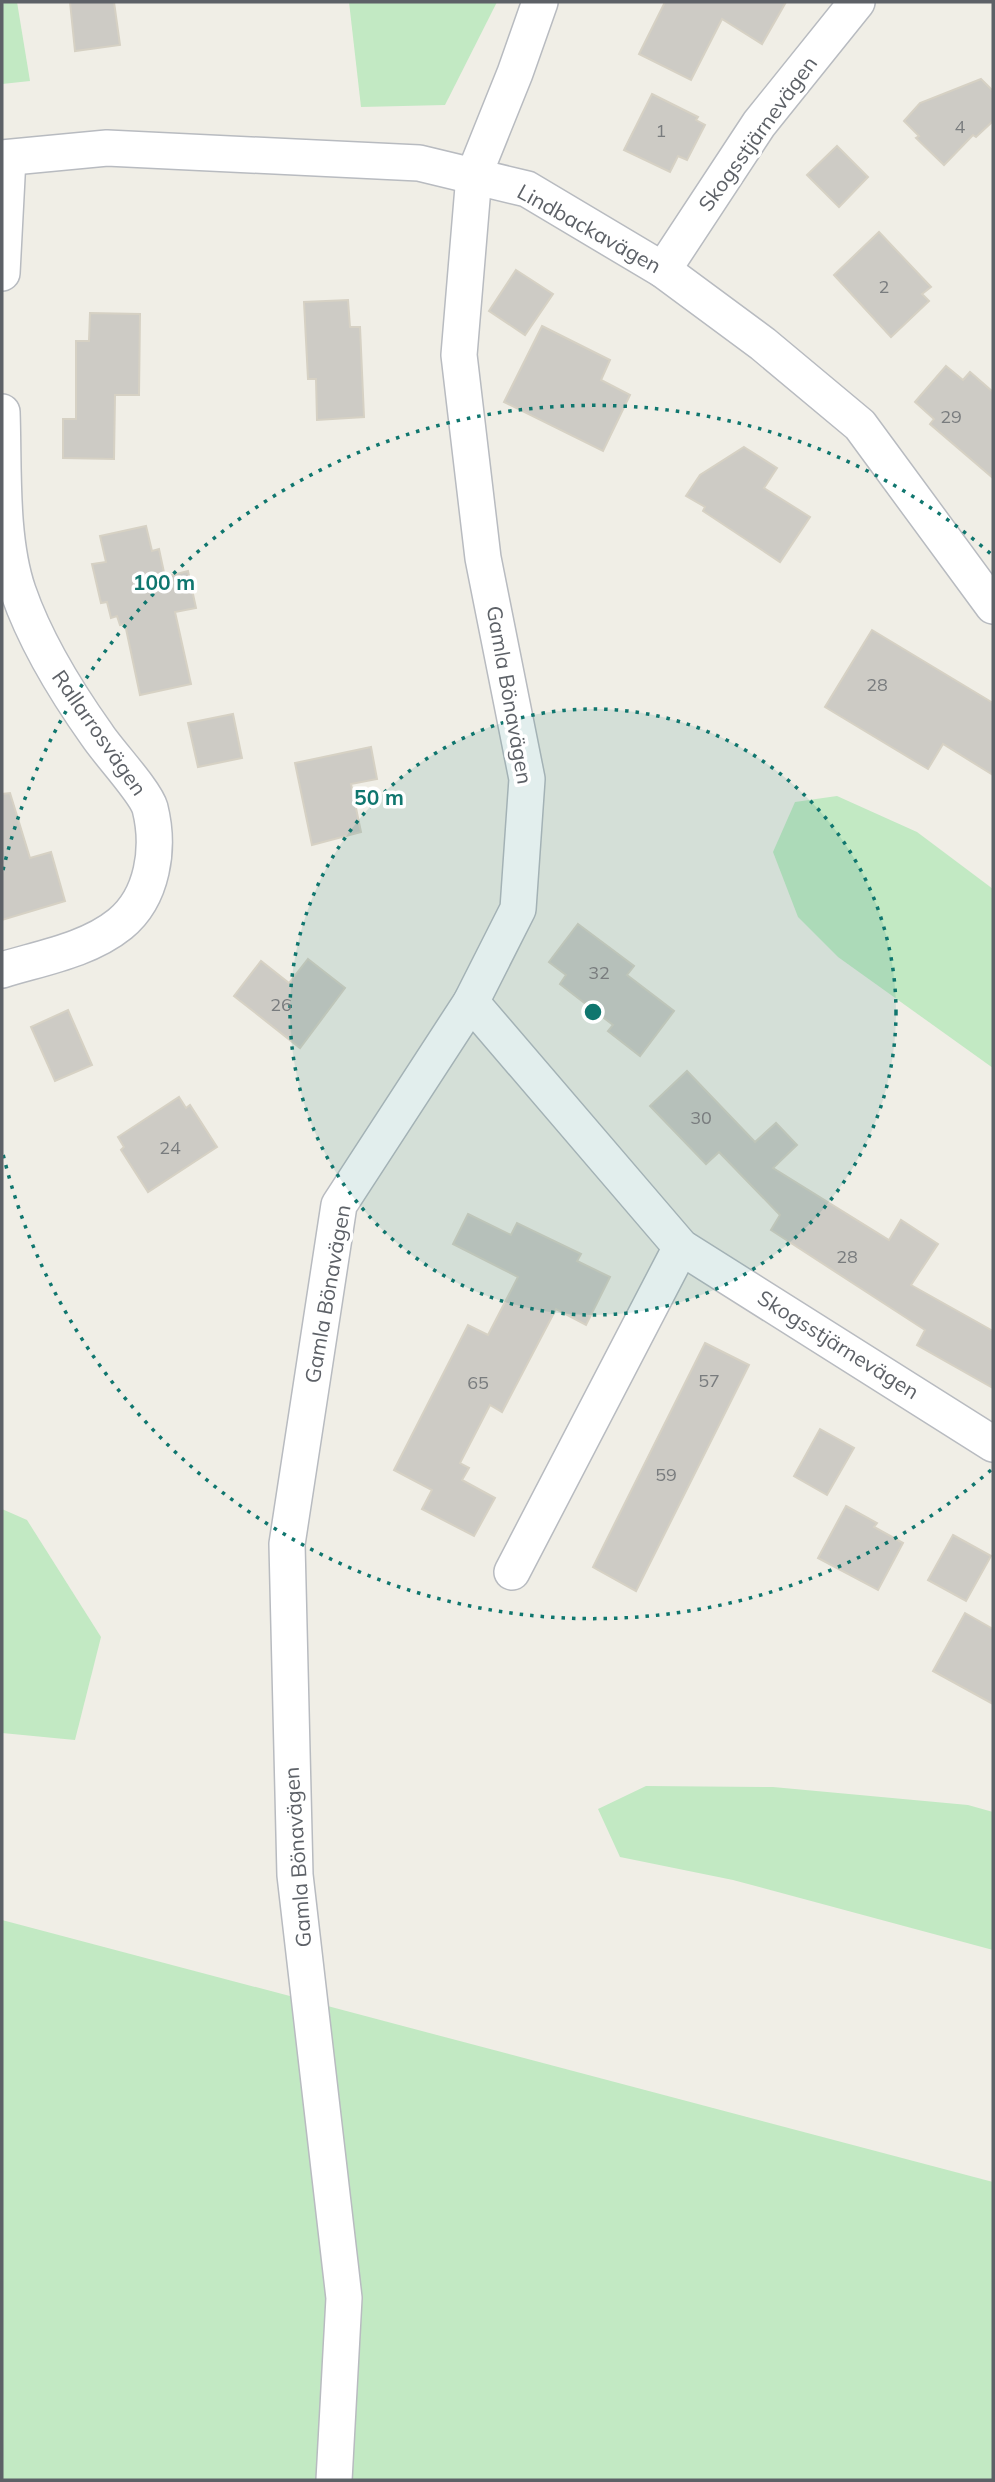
<svg xmlns="http://www.w3.org/2000/svg" width="995" height="2482" font-family="Mulish,sans-serif">
<style>
.green{fill:#c2e9c3}
.building{fill:#cdcbc5;stroke:#d6d1c4;stroke-width:2}
.lines{fill:none;stroke-linecap:round;stroke-linejoin:round}
.street-casing{stroke:#b8bbc0;stroke-width:38}
.street{stroke:#fff;stroke-width:35}
.ring{fill:none;stroke:#0f766e;stroke-width:3.5;stroke-dasharray:3.5 7}
.labels{text-anchor:middle;stroke-width:7;stroke-linejoin:round;paint-order:stroke}
.number-label{font-size:18px;fill:#797c7e}
.street-label{font-size:21px;fill:#5d6167;stroke:#fff}
.centre{fill:#0f766e;stroke:#fff;stroke-width:3.5}
.ring-label{font-size:21px;text-anchor:middle;font-weight:bold;fill:#0f766e;stroke:#fff;stroke-width:7;stroke-linejoin:round;paint-order:stroke}
</style>
<rect width="100%" height="100%" fill="#f0eee6"/>
<!-- green -->
<g class="green">
<path d="M 2,2 L 17,2 L 30,81 L 2,84 Z"/>
<path d="M 349,2 L 497,2 L 445,105 L 361,107 Z"/>
<path d="M 837,796 L 917,832 L 993,889 L 993,1068 L 838,957 L 798,917 L 773,852 L 795,802 Z"/>
<path d="M 2,1509 L 27,1520 L 101,1637 L 75,1740 L 2,1733 Z"/>
<path d="M 646,1786 L 773,1787 L 968,1805 L 993,1812 L 993,1950 L 733,1880 L 620,1857 L 598,1809 Z"/>
<path d="M 2,1920 L 993,2182 L 993,2480 L 2,2480 Z"/>
</g>
<!-- building -->
<g class="building">
<path d="M 70,2 L 114,2 L 120,45 L 75,51 Z"/>
<path d="M 665,2 L 786,2 L 762,44 L 722,19 L 691,80 L 639,54 Z"/>
<path d="M 981,79 L 993,91 L 993,121 L 976,137 L 973,135 L 944,165 L 916,138 L 919,136 L 904,121 L 920,103 Z"/>
<path d="M 652,94 L 698,117 L 696,120 L 705,125 L 687,160 L 678,156 L 670,172 L 624,150 Z"/>
<path d="M 837,146 L 868,177 L 839,207 L 807,175 Z"/>
<path d="M 879,232 L 931,287 L 922,294 L 929,301 L 891,337 L 834,275 Z"/>
<path d="M 516,270 L 553,294 L 525,335 L 489,311 Z"/>
<path d="M 348,300 L 350,327 L 360,327 L 364,417 L 317,420 L 316,379 L 308,379 L 304,302 Z"/>
<path d="M 90,313 L 140,314 L 139,395 L 115,395 L 114,459 L 63,458 L 63,419 L 76,419 L 76,341 L 89,341 Z"/>
<path d="M 542,326 L 610,360 L 601,380 L 630,395 L 603,451 L 504,402 Z"/>
<path d="M 946,366 L 963,380 L 970,372 L 993,392 L 993,478 L 930,424 L 934,419 L 915,402 Z"/>
<path d="M 744,447 L 777,468 L 764,488 L 810,517 L 780,562 L 703,511 L 705,507 L 686,496 L 700,475 Z"/>
<path d="M 146,526 L 152,551 L 159,549 L 165,577 L 188,571 L 196,608 L 175,612 L 191,684 L 140,695 L 125,624 L 120,625 L 117,616 L 111,618 L 107,602 L 101,603 L 92,564 L 106,562 L 100,536 Z"/>
<path d="M 872,630 L 993,703 L 993,775 L 943,744 L 928,769 L 825,707 Z"/>
<path d="M 233,714 L 242,758 L 198,767 L 188,723 Z"/>
<path d="M 371,747 L 377,779 L 351,784 L 361,832 L 312,845 L 295,763 Z"/>
<path d="M 10,793 L 30,858 L 51,852 L 65,901 L 2,920 L 2,794 Z"/>
<path d="M 578,924 L 634,966 L 627,975 L 674,1011 L 640,1056 L 608,1031 L 613,1025 L 560,984 L 566,975 L 549,962 Z"/>
<path d="M 308,959 L 345,988 L 300,1048 L 234,996 L 261,961 L 289,983 Z"/>
<path d="M 68,1010 L 92,1065 L 55,1081 L 31,1027 Z"/>
<path d="M 687,1071 L 755,1142 L 776,1123 L 797,1145 L 773,1168 L 889,1240 L 901,1220 L 938,1244 L 911,1285 L 993,1331 L 993,1388 L 917,1345 L 925,1330 L 771,1230 L 780,1215 L 719,1152 L 706,1164 L 650,1106 Z"/>
<path d="M 179,1097 L 186,1108 L 190,1105 L 217,1147 L 148,1192 L 121,1150 L 124,1147 L 118,1137 Z"/>
<path d="M 468,1214 L 511,1235 L 517,1223 L 581,1254 L 577,1261 L 610,1277 L 586,1325 L 556,1309 L 502,1412 L 490,1405 L 460,1463 L 469,1468 L 462,1480 L 495,1498 L 474,1536 L 422,1509 L 432,1490 L 394,1470 L 468,1325 L 488,1335 L 518,1277 L 453,1244 Z"/>
<path d="M 705,1343 L 749,1365 L 636,1591 L 593,1567 Z"/>
<path d="M 820,1429 L 854,1448 L 827,1495 L 794,1476 Z"/>
<path d="M 846,1506 L 877,1523 L 874,1527 L 903,1543 L 878,1590 L 818,1558 Z"/>
<path d="M 953,1535 L 991,1556 L 966,1601 L 928,1580 Z"/>
<path d="M 965,1613 L 993,1629 L 993,1704 L 933,1671 Z"/>
</g>
<g class="lines">
<!-- street casing -->
<g class="street-casing">
<g id="street">
<path d="M 2,158 L 107,148 L 419,163 L 527,189 L 663,270 L 763,344 L 860,425 L 993,606"/>
<path d="M 663,270 L 759,124 L 857,2"/>
<path d="M 2,273 L 8,158"/>
<path d="M 2,412 C 4,467 0,538 18,591 C 36,643 65,690 97,735 C 108,752 145,791 150,808 C 160,848 153,897 120,924 C 88,950 41,958 2,970"/>
<path d="M 471,1002 L 681,1247 L 993,1444"/>
<path d="M 512,1572 L 681,1247"/>
<path d="M 334,2480 L 344,2298 L 295,1875 L 287,1544 L 339,1205 L 471,1002 L 518,909 L 527,779 L 483,558 L 459,355 L 474,175 L 515,73 L 540,2"/>
</g>
</g>
<!-- street -->
<use href="#street" class="street"/>
</g>
<!-- distance rings -->
<circle cx="593" cy="1012" r="303" fill="#0f766e" fill-opacity=".12"/>
<g class="ring">
<circle cx="593" cy="1012" r="303"/>
<path d="M991 1470A607 607 0 0 1 3 1154M3 870A607 607 0 0 1 991 554"/>
</g>
<g class="labels">
<!-- number labels -->
<g class="number-label">
<text x="960" y="133">4</text>
<text x="661" y="137">1</text>
<text x="884" y="293">2</text>
<text x="951" y="423">29</text>
<text x="877" y="691">28</text>
<text x="599" y="979">32</text>
<text x="281" y="1011">26</text>
<text x="701" y="1124">30</text>
<text x="170" y="1154">24</text>
<text x="847" y="1263">28</text>
<text x="709" y="1387">57</text>
<text x="478" y="1389">65</text>
<text x="666" y="1481">59</text>
</g>
<!-- street labels -->
<g class="street-label">
<text transform="translate(758 134) rotate(-54)" y="7">Skogsstjärnevägen</text>
<text transform="translate(589 229) rotate(29)" y="7">Lindbackavägen</text>
<text transform="translate(509 695) rotate(80)" y="7">Gamla Bönavägen</text>
<text transform="translate(99 733) rotate(55)" y="7">Rallarrosvägen</text>
<text transform="translate(328 1294) rotate(-80)" y="7">Gamla Bönavägen</text>
<text transform="translate(838 1345) rotate(32)" y="7">Skogsstjärnevägen</text>
<text transform="translate(298 1857) rotate(-94)" y="7">Gamla Bönavägen</text>
</g>
</g>
<circle cx="593" cy="1012" r="10" class="centre"/>
<g class="ring-label">
<text x="164" y="590">100 m</text>
<text x="379" y="805">50 m</text>
</g>
<!-- border -->
<rect width="995" height="2482" fill="none" stroke="#5d6167" stroke-width="7"/>
</svg>
